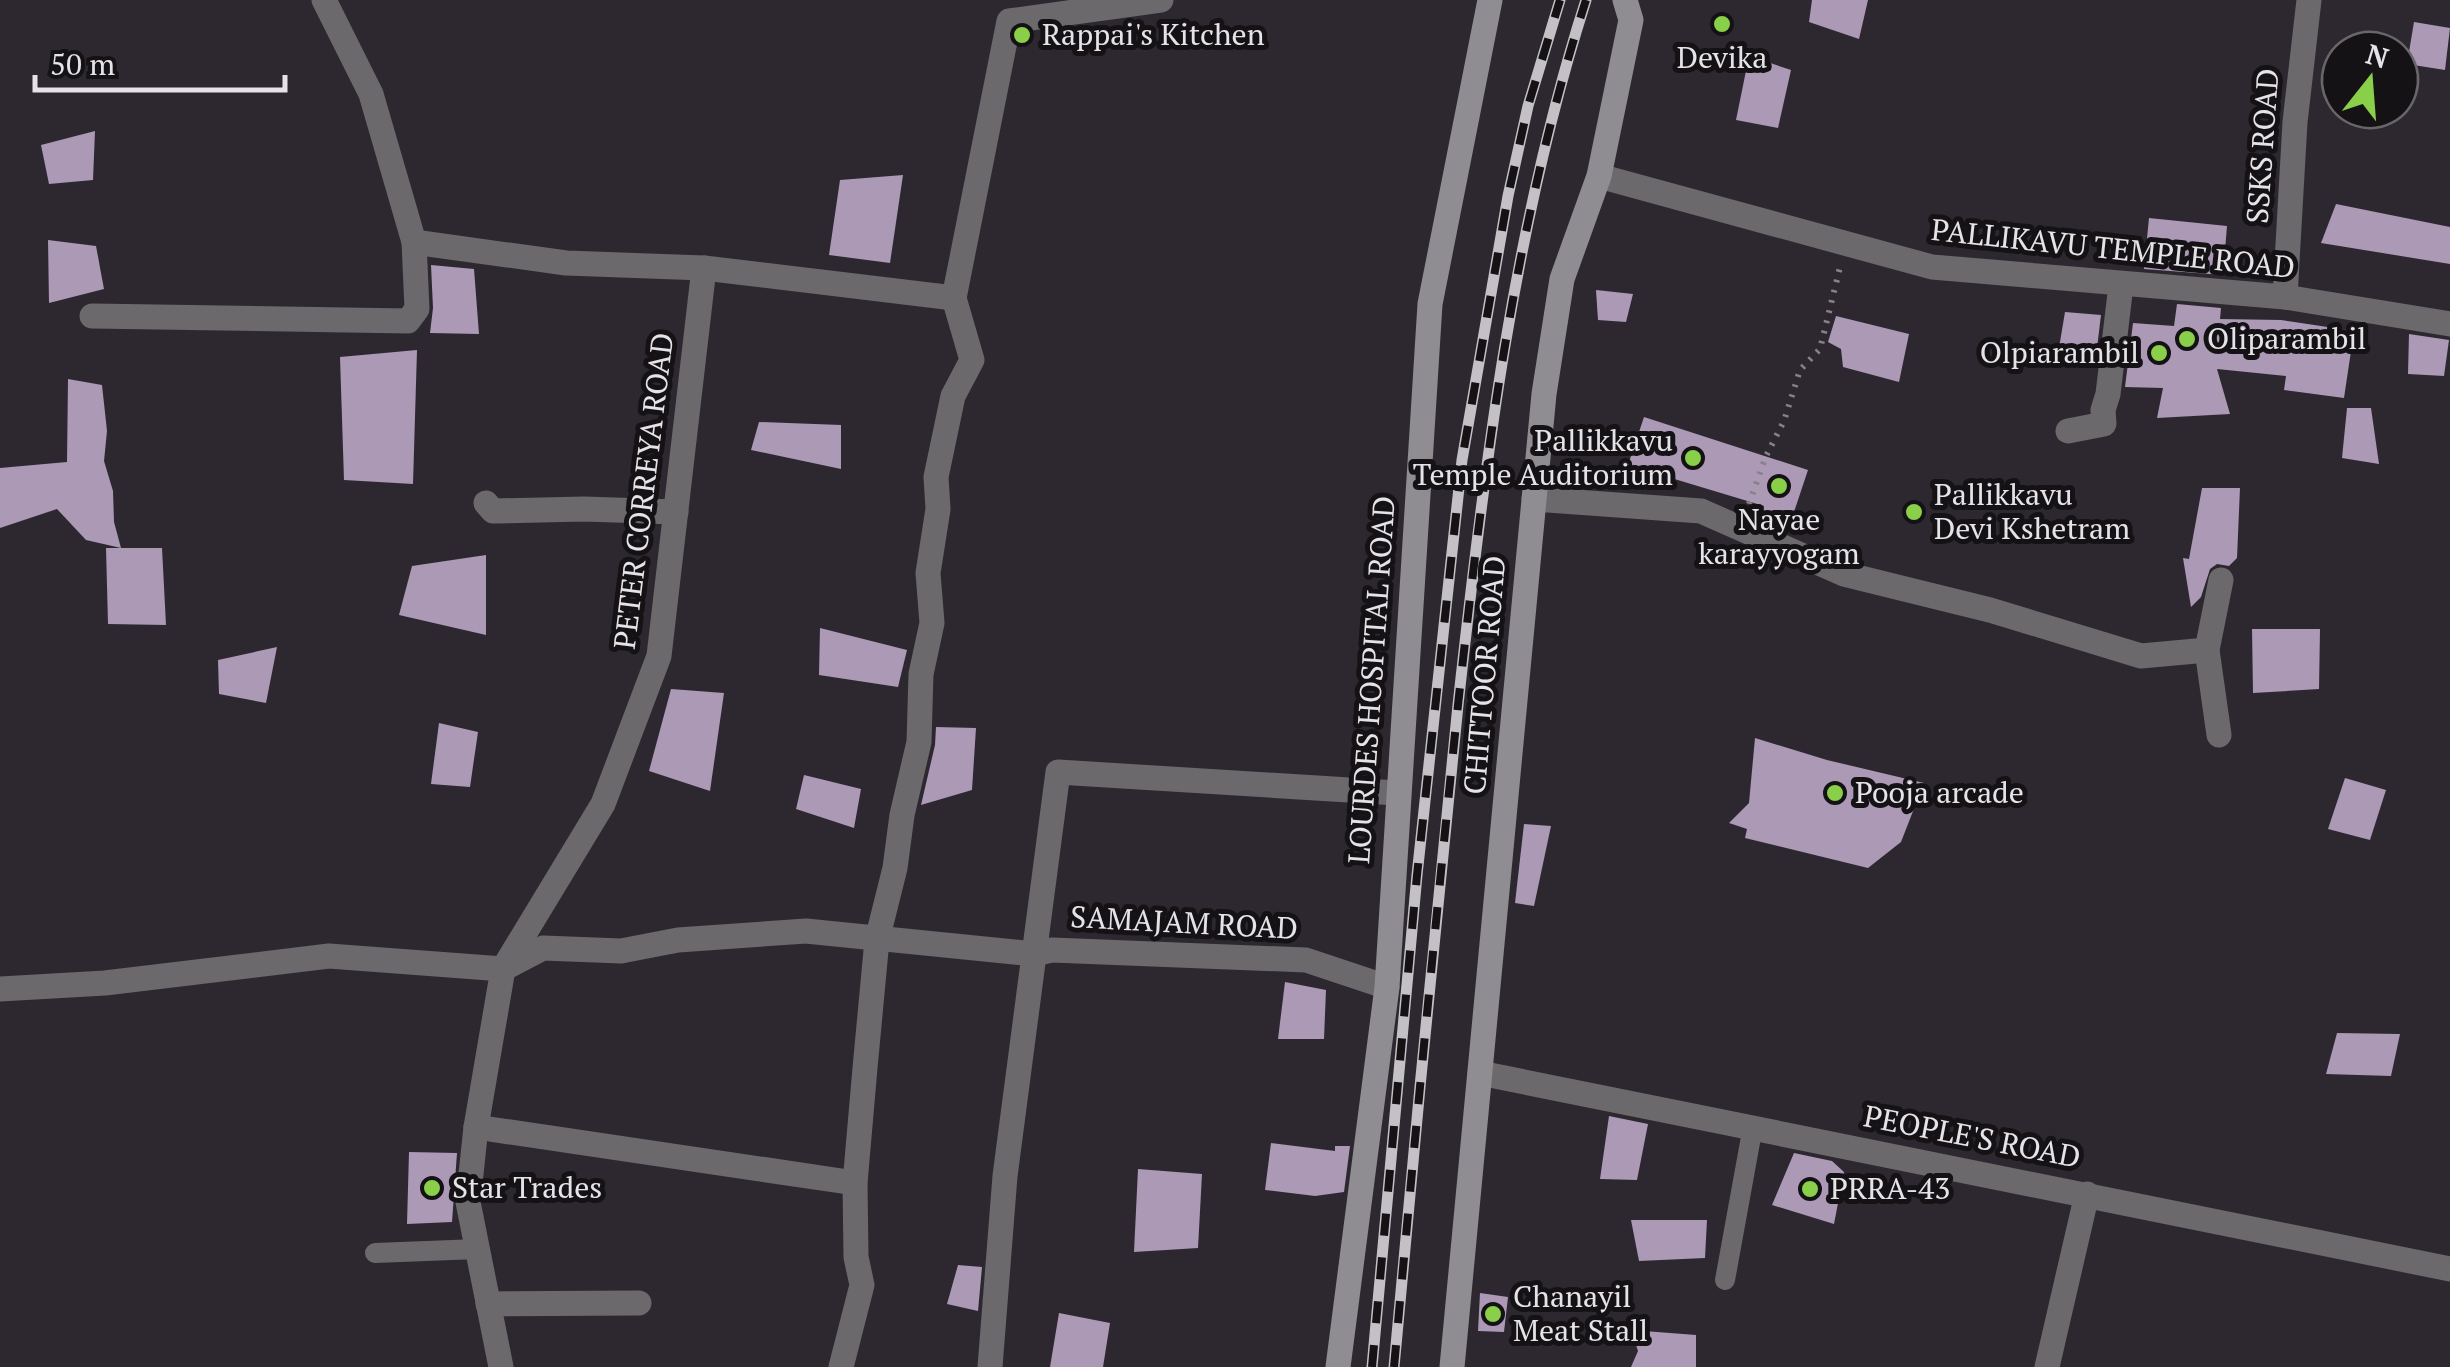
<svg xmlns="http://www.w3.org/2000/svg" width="2450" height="1367" font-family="'PT Serif',serif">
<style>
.building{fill:#ab99b6}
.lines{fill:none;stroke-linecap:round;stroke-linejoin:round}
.path{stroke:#868288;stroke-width:6;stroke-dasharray:2.5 8;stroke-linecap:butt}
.lane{stroke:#6b696c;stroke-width:20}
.street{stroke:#6b696c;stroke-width:25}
.secondary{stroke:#8f8c92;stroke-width:25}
.rail-casing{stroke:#c4c1c6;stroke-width:11}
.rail{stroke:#141215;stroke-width:8;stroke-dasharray:22;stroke-linecap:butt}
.poi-dot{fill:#89cf49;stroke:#141215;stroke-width:4}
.labels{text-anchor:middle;stroke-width:10;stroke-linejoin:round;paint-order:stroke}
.poi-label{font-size:30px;fill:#e6e3e8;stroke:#141215;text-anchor:start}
.street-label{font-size:30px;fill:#e6e3e8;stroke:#141215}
</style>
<rect width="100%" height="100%" fill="#2d282f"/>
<!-- building -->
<g class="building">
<path d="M 1812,0 L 1868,0 L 1859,39 L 1809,22 Z"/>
<path d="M 2414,22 L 2450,28 L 2445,70 L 2407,64 Z"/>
<path d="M 1749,56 L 1791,70 L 1778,128 L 1736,120 Z"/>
<path d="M 95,131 L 93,180 L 49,184 L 41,145 Z"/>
<path d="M 903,175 L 890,263 L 829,255 L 840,180 Z"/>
<path d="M 2336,204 L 2450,227 L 2450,264 L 2321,243 Z"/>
<path d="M 2149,218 L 2227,226 L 2223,275 L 2144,269 Z"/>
<path d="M 48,240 L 96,246 L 104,289 L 49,303 Z"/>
<path d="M 431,265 L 474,269 L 479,334 L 430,333 L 433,308 Z"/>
<path d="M 1596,290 L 1633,294 L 1626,322 L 1598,320 Z"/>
<path d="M 2177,304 L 2221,308 L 2220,319 L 2281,320 L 2354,331 L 2344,398 L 2284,390 L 2286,376 L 2217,369 L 2230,414 L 2157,418 L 2163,388 L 2125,387 L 2133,323 L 2174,326 Z"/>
<path d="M 2065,312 L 2101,315 L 2096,356 L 2058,354 Z"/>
<path d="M 1836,316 L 1909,334 L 1899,382 L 1843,367 L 1841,349 L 1828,342 Z"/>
<path d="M 2409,334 L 2449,340 L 2444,376 L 2408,374 Z"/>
<path d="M 417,350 L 413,484 L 344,480 L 340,357 Z"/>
<path d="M 68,379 L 102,385 L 107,431 L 104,461 L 113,491 L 114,522 L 121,548 L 86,540 L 57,509 L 0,528 L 0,468 L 67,462 Z"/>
<path d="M 2347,408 L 2371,408 L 2379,464 L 2342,458 Z"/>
<path d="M 1644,417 L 1808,470 L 1790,524 L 1762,514 L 1764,506 L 1628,465 Z"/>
<path d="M 759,422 L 841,425 L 841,469 L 751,450 Z"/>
<path d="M 2202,488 L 2240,488 L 2237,558 L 2229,566 L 2217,564 L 2210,569 L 2201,597 L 2191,607 L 2183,558 L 2189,559 Z"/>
<path d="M 106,548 L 162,548 L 166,625 L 108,624 Z"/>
<path d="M 486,555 L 486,635 L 399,615 L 412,566 Z"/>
<path d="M 820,628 L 907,650 L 898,687 L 819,675 Z"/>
<path d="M 2252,629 L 2320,629 L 2319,689 L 2253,693 Z"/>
<path d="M 277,647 L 266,703 L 219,694 L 218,660 Z"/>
<path d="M 671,689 L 724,693 L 710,791 L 649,771 Z"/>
<path d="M 439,723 L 478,732 L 470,787 L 431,784 Z"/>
<path d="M 936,727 L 976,728 L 972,790 L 921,805 L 935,745 Z"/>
<path d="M 1755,738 L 1827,760 L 1924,783 L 1901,842 L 1868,868 L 1745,838 L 1747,829 L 1729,823 L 1749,803 Z"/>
<path d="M 804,775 L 861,789 L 854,828 L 796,809 Z"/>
<path d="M 2345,778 L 2386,790 L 2370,840 L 2328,829 Z"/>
<path d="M 1524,824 L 1551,826 L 1534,906 L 1515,903 Z"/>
<path d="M 1285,982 L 1326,990 L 1324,1039 L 1278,1039 Z"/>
<path d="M 2337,1033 L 2400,1034 L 2391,1076 L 2326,1074 Z"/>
<path d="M 1609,1116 L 1648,1124 L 1637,1180 L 1600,1179 Z"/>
<path d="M 1271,1143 L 1335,1151 L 1335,1146 L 1350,1146 L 1344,1192 L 1315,1196 L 1265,1190 Z"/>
<path d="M 409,1152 L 457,1153 L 452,1222 L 407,1224 Z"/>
<path d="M 1794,1153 L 1832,1161 L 1844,1172 L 1834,1224 L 1772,1205 Z"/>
<path d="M 1138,1169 L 1202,1174 L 1198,1248 L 1134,1252 Z"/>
<path d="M 1631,1220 L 1707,1220 L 1705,1258 L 1639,1261 Z"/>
<path d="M 958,1265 L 982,1267 L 978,1311 L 947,1304 Z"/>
<path d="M 1480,1293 L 1508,1297 L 1504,1332 L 1478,1331 Z"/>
<path d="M 1059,1313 L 1110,1323 L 1103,1367 L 1050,1367 Z"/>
<path d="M 1631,1330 L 1696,1335 L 1696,1367 L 1631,1367 L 1638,1351 Z"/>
</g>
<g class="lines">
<!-- path -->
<path class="path" d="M 1749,504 L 1766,456 L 1784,421 L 1800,370 L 1820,349 L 1840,267"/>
<!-- lane -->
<g class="lane">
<path d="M 375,1253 L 478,1249"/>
<path d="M 1725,1280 L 1753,1126"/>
</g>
<!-- street -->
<g class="street">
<path d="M 324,0 L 371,94 L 414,242 L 566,263 L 704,268"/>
<path d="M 1599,176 L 1932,267 L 2285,297 L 2450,324"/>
<path d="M 2285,297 L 2295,122 L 2309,0"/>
<path d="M 92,316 L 408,321 L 417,309 L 414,242"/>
<path d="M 2068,431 L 2104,424 L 2103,410 L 2108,394 L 2121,285"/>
<path d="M 1534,499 L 1701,511 L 1844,574 L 1990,610 L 2141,656 L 2207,650"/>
<path d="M 486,503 L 493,511 L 584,509 L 676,512"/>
<path d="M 2219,735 L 2207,650 L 2221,580"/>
<path d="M 0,989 L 105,983 L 329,956 L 503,969 L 543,948 L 621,951 L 678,940 L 806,931 L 1034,954 L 1052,950 L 1306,960 L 1387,987"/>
<path d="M 1480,1073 L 2450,1269"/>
<path d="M 476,1127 L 855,1183"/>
<path d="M 488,1304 L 639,1303"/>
<path d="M 501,1367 L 468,1202 L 476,1127 L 503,969 L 603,804 L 659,656 L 704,268 L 954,298 L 1009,21 L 1161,0"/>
<path d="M 841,1367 L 862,1285 L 856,1257 L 855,1183 L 865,1068 L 877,940 L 895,868 L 902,815 L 919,742 L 921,674 L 932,623 L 928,573 L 938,509 L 936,477 L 953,396 L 972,360 L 954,298"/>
<path d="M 990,1367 L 1005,1176 L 1058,772 L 1397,793"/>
<path d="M 2047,1367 L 2087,1194"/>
</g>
<!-- secondary -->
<g class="secondary">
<path d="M 1338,1367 L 1387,987 L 1430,304 L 1490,0"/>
<path d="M 1452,1367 L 1544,394 L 1562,279 L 1599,176 L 1631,20 L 1625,0"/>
</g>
<!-- rail casing -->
<g class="rail-casing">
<g id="rail">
<path d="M 1372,1367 L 1417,875 L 1462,460 L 1508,196 L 1528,106 L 1560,0"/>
<path d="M 1394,1367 C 1414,1146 1435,926 1458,705 C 1484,468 1513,228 1586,0"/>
</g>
</g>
<!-- rail -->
<use href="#rail" class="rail"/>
</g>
<!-- markers -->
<g class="poi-dot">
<circle cx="1722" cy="24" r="10"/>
<circle cx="1022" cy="35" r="10"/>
<circle cx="2187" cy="339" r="10"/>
<circle cx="2159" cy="353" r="10"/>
<circle cx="1693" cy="458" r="10"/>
<circle cx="1779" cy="486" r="10"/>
<circle cx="1914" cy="512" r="10"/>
<circle cx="1835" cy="793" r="10"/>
<circle cx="432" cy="1188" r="10"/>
<circle cx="1810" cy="1189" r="10"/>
<circle cx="1493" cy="1314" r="10"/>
</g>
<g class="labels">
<!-- poi labels -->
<g class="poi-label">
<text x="1042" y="45">Rappai's Kitchen</text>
<text x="1722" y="68" text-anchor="middle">Devika</text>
<text x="2207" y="349">Oliparambil</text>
<text x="2139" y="363" text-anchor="end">Olpiarambil</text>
<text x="1673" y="451" text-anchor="end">Pallikkavu<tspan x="1673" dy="34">Temple Auditorium</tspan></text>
<text x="1934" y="505">Pallikkavu<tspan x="1934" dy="34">Devi Kshetram</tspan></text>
<text x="1779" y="530" text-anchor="middle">Nayae<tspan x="1779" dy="34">karayyogam</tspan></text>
<text x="1855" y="803">Pooja arcade</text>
<text x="452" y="1198">Star Trades</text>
<text x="1830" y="1199">PRRA-43</text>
<text x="1513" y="1307">Chanayil<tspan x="1513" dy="34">Meat Stall</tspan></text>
</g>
<!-- street labels -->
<g class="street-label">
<text transform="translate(2263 146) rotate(-86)" y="10">SSKS ROAD</text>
<text transform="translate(2113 249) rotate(6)" y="10">PALLIKAVU TEMPLE ROAD</text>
<text transform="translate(644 491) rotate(-83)" y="10">PETER CORREYA ROAD</text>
<text transform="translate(1485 675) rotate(-85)" y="10">CHITTOOR ROAD</text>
<text transform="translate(1372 680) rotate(-86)" y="10">LOURDES HOSPITAL ROAD</text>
<text transform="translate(1184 923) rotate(3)" y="10">SAMAJAM ROAD</text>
<text transform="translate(1972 1137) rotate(11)" y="10">PEOPLE'S ROAD</text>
</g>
</g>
<!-- north arrow -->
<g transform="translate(2370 80) rotate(17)"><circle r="48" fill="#141215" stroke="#686669" stroke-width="2.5"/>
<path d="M0-8L18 38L0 25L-18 38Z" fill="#89cf49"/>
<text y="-15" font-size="28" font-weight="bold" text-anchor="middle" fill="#e6e3e8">N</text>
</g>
<!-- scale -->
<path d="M35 75v15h250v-15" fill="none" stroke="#e6e3e8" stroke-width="5"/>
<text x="50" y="75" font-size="30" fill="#e6e3e8" stroke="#141215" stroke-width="8" paint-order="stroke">50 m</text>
</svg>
